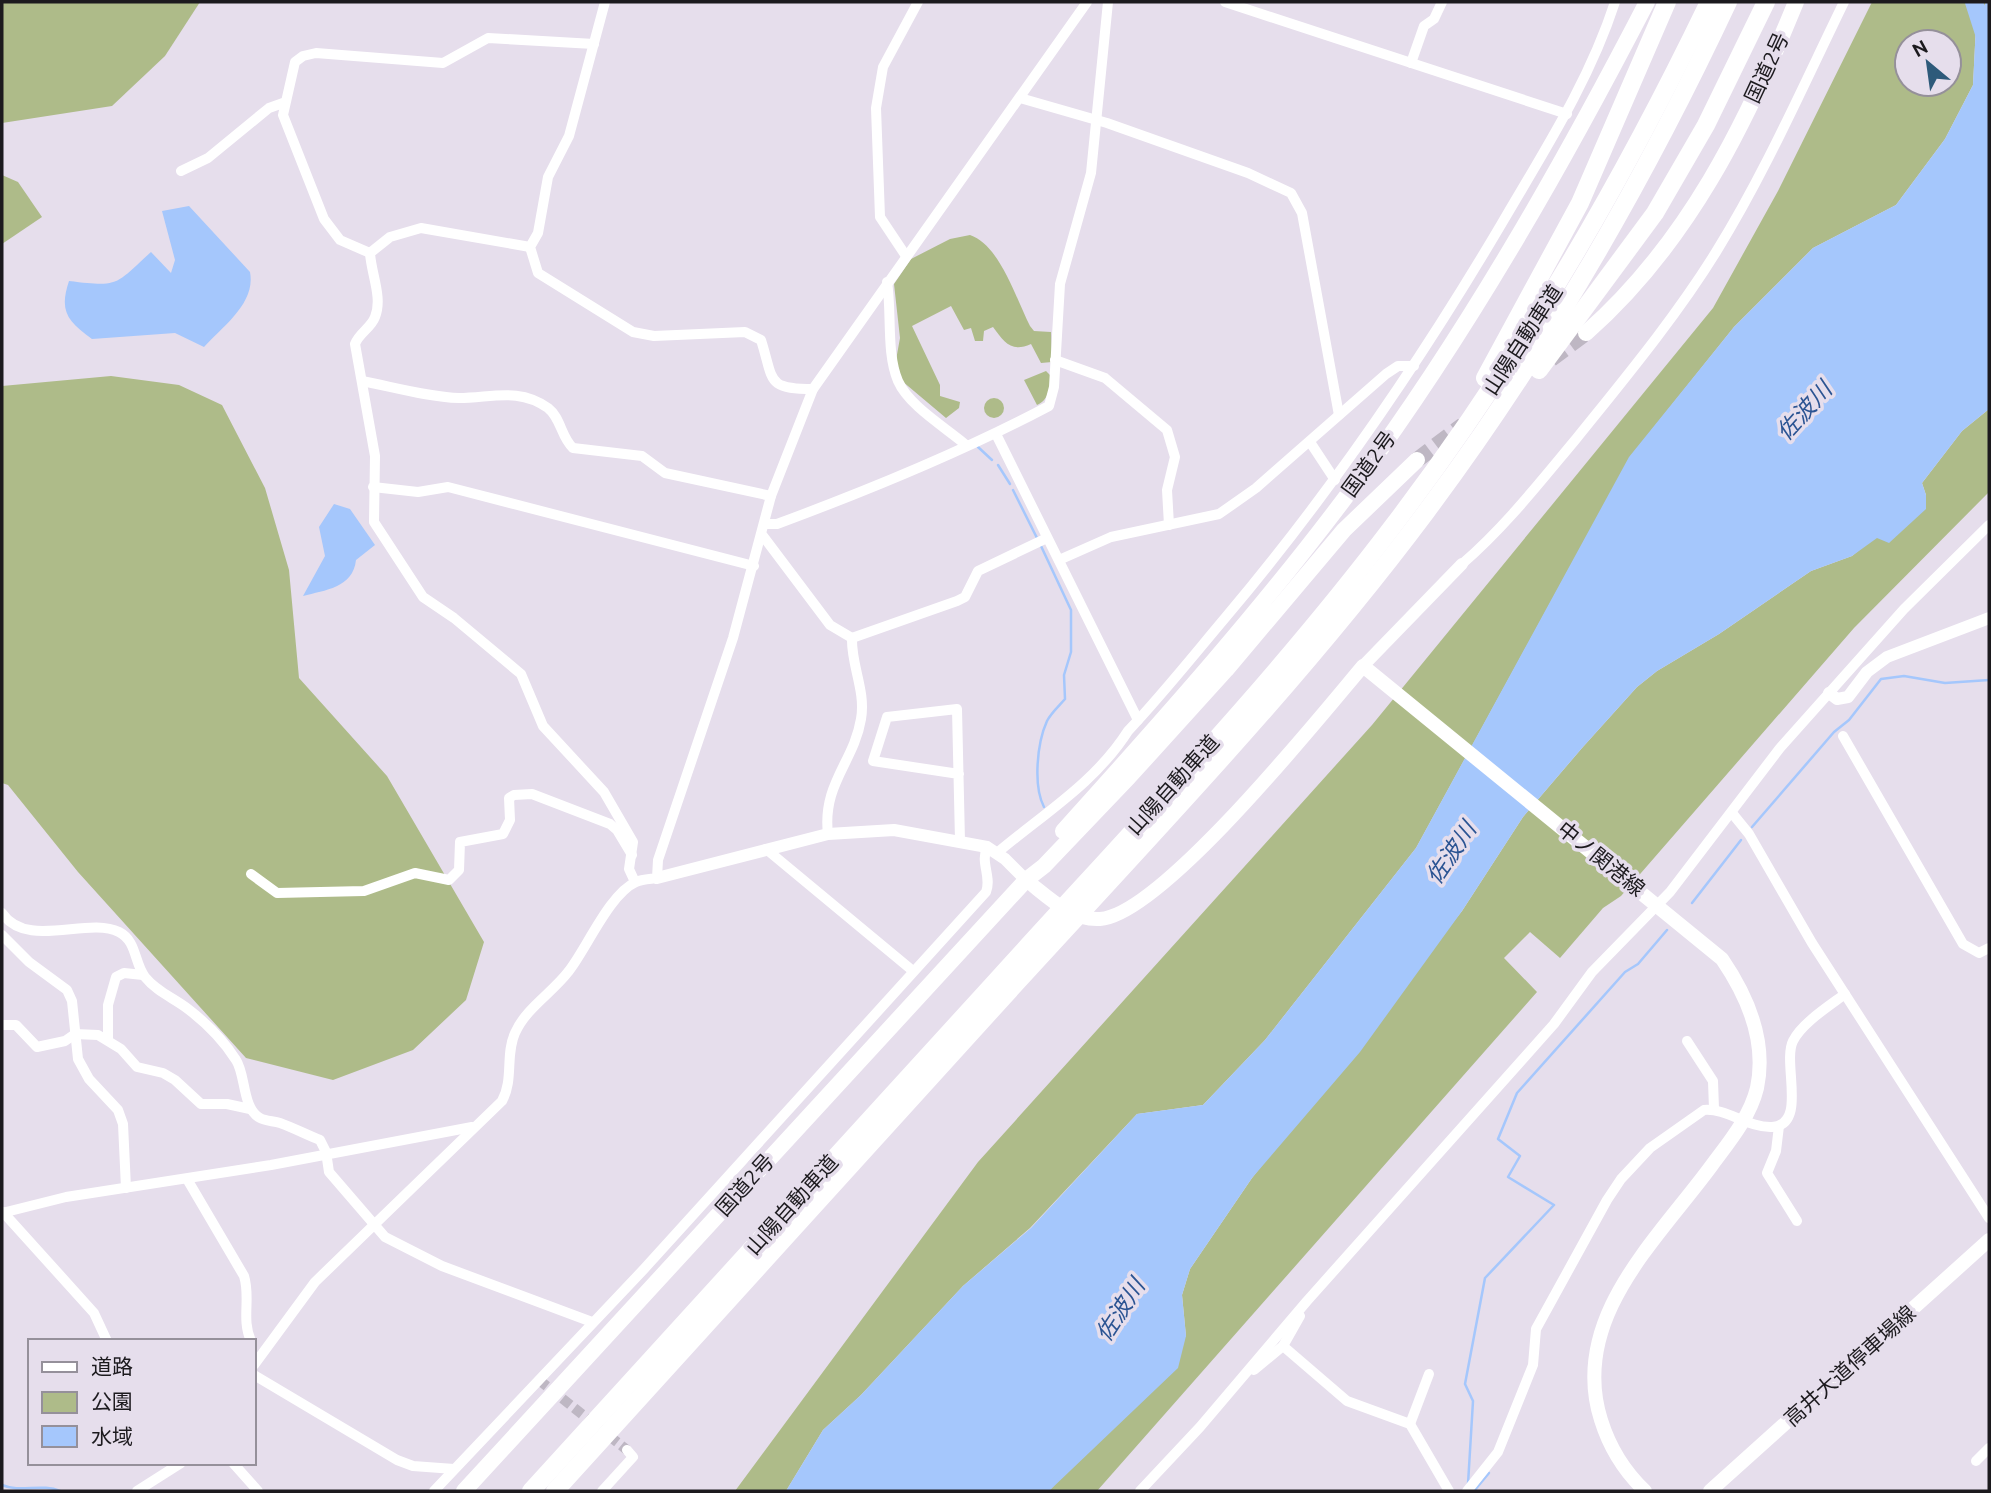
<svg xmlns="http://www.w3.org/2000/svg" width="1991" height="1493" font-family="Ubuntu,'Noto Sans JP',sans-serif">
<style>
.green{fill:#aebb89;fill-rule:evenodd}
.water{fill:#a5c7fc}
.lines{fill:none;stroke-linecap:round;stroke-linejoin:round}
.stream{stroke:#a5c7fc;stroke-width:2.5}
.river{stroke:#a5c7fc;stroke-width:18}
.minor-tunnel{stroke:#beb7c3;stroke-width:10;stroke-dasharray:10 5;stroke-linecap:butt}
.trunk-tunnel{stroke:#beb7c3;stroke-width:16;stroke-dasharray:16 8;stroke-linecap:butt}
.minor{stroke:#fff;stroke-width:10}
.tertiary{stroke:#fff;stroke-width:12}
.secondary{stroke:#fff;stroke-width:14}
.trunk{stroke:#fff;stroke-width:16}
.motorway{stroke:#fff;stroke-width:18}
.labels{text-anchor:middle;stroke-width:7;stroke-linejoin:round;paint-order:stroke}
.street-label{font-size:21px;fill:#1c1a1e;stroke:#e6deec}
.water-label{font-size:23px;font-style:italic;fill:#2b5493;stroke:#e6deec}
</style>
<rect width="100%" height="100%" fill="#e6deec"/>
<!-- green -->
<g class="green">
<path d="M 2,2 L 200,2 L 165,56 L 112,106 L 2,123 Z"/>
<path d="M 1872,2 L 1986,2 L 1976,25 L 1973,85 L 1945,139 L 1896,205 L 1813,248 L 1734,327 L 1630,457 L 1416,848 L 1265,1040 L 1203,1105 L 1137,1114 L 1030,1228 L 963,1286 L 861,1395 L 823,1430 L 786,1491 L 735,1491 L 978,1162 L 1372,725 L 1713,308 L 1778,191 ZM 1907,42 L 1949,42 L 1949,84 L 1907,84 Z"/>
<path d="M 2,175 L 18,182 L 42,217 L 2,244 Z"/>
<path d="M 970,235 C 1000,245 1016,299 1030,326 L 1034,331 L 1051,332 L 1052,362 L 1041,363 L 1031,344 C 1011,353 1004,342 993,327 L 984,331 L 983,341 L 975,341 L 971,328 L 964,330 L 951,306 L 912,326 L 940,385 L 940,396 L 960,402 L 959,408 L 946,418 L 902,381 L 896,360 L 900,338 L 894,284 L 911,259 L 950,239 Z"/>
<path d="M 1046,371 L 1051,376 C 1050,387 1049,400 1037,405 L 1024,380 Z"/>
<path d="M 111,376 L 179,385 L 222,405 L 265,488 L 289,570 L 299,678 L 387,776 L 484,942 L 466,1000 L 413,1050 L 333,1080 L 246,1058 L 78,872 L 8,785 L 2,783 L 2,386 Z"/>
<circle cx="994" cy="408" r="10"/>
<path d="M 1989,409 L 1989,492 L 1854,628 L 1621,896 L 1603,908 L 1560,958 L 1530,932 L 1504,958 L 1537,992 L 1097,1491 L 1049,1491 L 1186,1336 L 1182,1295 L 1190,1269 L 1252,1178 L 1462,911 L 1523,817 L 1582,748 L 1637,687 L 1657,671 L 1719,634 L 1811,571 L 1852,556 L 1926,495 L 1922,483 L 1962,431 Z"/>
</g>
<!-- water -->
<g class="water">
<path d="M 1986,2 L 1989,2 L 1989,409 L 1962,431 L 1922,483 L 1926,495 L 1926,509 L 1889,543 L 1877,538 L 1852,556 L 1811,571 L 1719,634 L 1657,671 L 1637,687 L 1582,748 L 1523,817 L 1462,911 L 1360,1052 L 1252,1178 L 1190,1269 L 1182,1295 L 1186,1336 L 1178,1368 L 1049,1491 L 786,1491 L 823,1430 L 861,1395 L 963,1286 L 1031,1228 L 1137,1114 L 1203,1105 L 1265,1040 L 1416,848 L 1629,457 L 1734,327 L 1813,248 L 1896,205 L 1945,139 L 1973,85 L 1976,25 Z"/>
<path d="M 189,206 L 250,272 C 256,303 223,326 204,347 L 175,333 L 92,339 C 67,321 59,311 69,281 C 119,287 114,286 151,252 L 171,273 L 175,260 L 162,211 Z"/>
<path d="M 334,504 L 350,509 L 375,545 L 356,560 C 353,588 325,590 303,596 L 325,556 L 319,527 Z"/>
</g>
<g class="lines">
<!-- stream -->
<g class="stream">
<path d="M 978,447 L 992,460"/>
<path d="M 998,465 L 1010,484"/>
<path d="M 1013,490 L 1038,540"/>
<path d="M 1041,546 L 1071,610 L 1071,652 L 1064,675 L 1065,699 C 1059,706 1051,713 1047,721 C 1037,743 1033,786 1044,807"/>
<path d="M 1752,827 L 1834,732 L 1849,720 L 1881,679 L 1904,676 L 1945,683 L 1989,680"/>
<path d="M 1692,903 L 1741,840"/>
<path d="M 1468,1484 L 1473,1401 L 1465,1384 L 1485,1278 L 1554,1205 L 1508,1177 L 1520,1156 L 1498,1139 L 1517,1093 L 1625,972 L 1638,964 L 1667,930"/>
<path d="M 2,1485 C 20,1493 42,1483 60,1491"/>
<path d="M 1474,1491 L 1489,1473"/>
</g>
<!-- river -->
<path class="river" d="M 1974,2 L 1989,49"/>
<!-- minor-tunnel -->
<path class="minor-tunnel" d="M 539,1380 L 627,1450"/>
<!-- trunk-tunnel -->
<g class="trunk-tunnel">
<path d="M 1551,359 L 1586,333"/>
<path d="M 1417,460 L 1463,425"/>
</g>
<!-- minor -->
<g class="minor">
<path d="M 605,2 L 569,136 L 548,177 L 538,233 L 530,247 L 538,273 L 633,332 L 654,336 L 745,332 L 761,340 C 774,381 766,389 813,389"/>
<path d="M 1225,2 L 1567,114"/>
<path d="M 1411,63 L 1424,26 L 1434,19 L 1442,2"/>
<path d="M 1020,98 L 1107,123 L 1248,173 L 1291,193 L 1302,213 L 1339,415"/>
<path d="M 181,171 L 208,158 L 269,108 L 283,103"/>
<path d="M 530,247 L 421,228 L 390,237 L 370,253 C 371,273 383,298 375,317 C 371,328 359,333 355,344 L 375,456 L 374,522 L 423,597 L 454,618 L 521,674 L 543,726 L 604,792 L 633,842 L 629,869 L 635,882"/>
<path d="M 370,253 L 340,240 L 324,219 L 283,115 L 295,62 L 303,56 L 316,53 L 443,63 L 488,38 L 594,44"/>
<path d="M 906,256 L 880,217 L 876,108 L 883,67 L 918,2"/>
<path d="M 887,282 C 892,312 886,353 898,381 C 909,406 945,427 966,445"/>
<path d="M 1055,360 L 1105,378 L 1167,430 L 1175,457 L 1167,490 L 1169,525"/>
<path d="M 362,381 C 393,387 428,397 459,398 C 491,398 519,387 548,408 C 561,418 561,437 573,448 L 642,456 L 665,473 L 771,496"/>
<path d="M 996,434 L 1138,720"/>
<path d="M 1310,442 L 1335,480"/>
<path d="M 373,487 L 418,492 L 448,487 L 754,566"/>
<path d="M 766,524 L 777,524 C 869,490 962,452 1049,406 L 1054,387 L 1060,284 L 1091,173 L 1108,2"/>
<path d="M 763,536 L 830,625 L 852,638 C 851,665 866,691 861,719 C 854,762 822,784 828,834"/>
<path d="M 1059,560 L 1111,537 L 1219,514 L 1256,488 L 1386,374 L 1398,366 L 1414,366"/>
<path d="M 1462,564 C 1505,527 1540,482 1576,439 C 1625,378 1675,318 1716,252 C 1765,173 1803,86 1844,2"/>
<path d="M 852,638 L 957,601 L 965,597 L 978,571 L 1047,538"/>
<path d="M 1843,736 L 1963,944 L 1979,953 L 1989,948"/>
<path d="M 959,774 L 873,761 L 887,717 L 957,709 L 960,841"/>
<path d="M 1732,813 L 1749,834 L 1812,943 L 1989,1218"/>
<path d="M 766,849 L 913,971"/>
<path d="M 997,853 C 1043,814 1095,783 1128,731 C 1162,695 1193,656 1225,618 C 1329,495 1420,362 1502,223 C 1544,151 1589,82 1615,2"/>
<path d="M 251,874 L 277,893 L 364,891 L 415,873 L 449,880 L 459,870 L 460,842 L 503,834 L 510,820 L 509,798 L 514,795 L 532,794 L 610,824 L 617,830 L 632,855"/>
<path d="M 2,913 C 27,950 88,916 119,932 C 137,941 134,963 145,977 C 157,992 174,998 188,1009 C 205,1022 224,1041 236,1060 C 246,1075 242,1108 260,1118 C 265,1121 274,1121 280,1123 C 294,1128 307,1135 320,1140 L 326,1152 L 329,1172 L 385,1237 L 442,1266 L 592,1322"/>
<path d="M 2,935 L 29,962 L 67,990 L 72,1001 L 78,1059 L 89,1079 L 118,1110 L 123,1124 L 126,1188"/>
<path d="M 2,1025 L 16,1025 L 37,1047 L 65,1041 L 75,1034 L 98,1035 L 121,1049 L 137,1067 L 163,1073 L 175,1080 L 201,1104 L 227,1104 L 250,1109"/>
<path d="M 108,1039 L 108,1005 L 116,977 L 124,973 L 143,975"/>
<path d="M 1687,1041 L 1713,1081 L 1714,1109"/>
<path d="M 1779,1126 L 1776,1151 L 1767,1173 L 1797,1221"/>
<path d="M 187,1179 L 244,1276 C 251,1298 241,1319 251,1341"/>
<path d="M 3,1212 L 94,1313 L 107,1341"/>
<path d="M 2,1213 L 66,1197 L 271,1165 L 472,1127"/>
<path d="M 1283,1346 L 1347,1401 L 1410,1424 L 1449,1491"/>
<path d="M 254,1365 L 315,1282 L 502,1101 C 514,1079 505,1055 515,1033 C 526,1008 552,993 568,972 C 586,950 609,894 636,882 C 642,879 651,879 657,878 L 658,860 L 733,638 L 771,496 L 813,389 L 1087,2"/>
<path d="M 1254,1370 L 1283,1346 L 1300,1316"/>
<path d="M 254,1375 L 397,1460 L 413,1466 L 454,1469"/>
<path d="M 1410,1424 L 1429,1374"/>
<path d="M 1976,1461 L 1989,1448"/>
<path d="M 233,1463 L 258,1491"/>
<path d="M 137,1491 L 181,1463"/>
<path d="M 434,1491 L 644,1269 L 986,892 C 992,877 980,863 987,847"/>
<path d="M 602,1491 L 633,1457 L 627,1450"/>
<path d="M 1140,1491 L 1200,1427 L 1307,1301 L 1554,1024 L 1592,972 L 1670,892 L 1780,748 L 1904,609 L 1989,525"/>
<path d="M 1467,1491 L 1498,1452 L 1533,1365 L 1536,1329 L 1607,1200 L 1621,1179 L 1650,1148 L 1704,1110 C 1727,1108 1748,1128 1772,1127 C 1808,1125 1782,1063 1793,1041 C 1802,1023 1829,1006 1845,994"/>
</g>
<!-- tertiary -->
<g class="tertiary">
<path d="M 1363,666 L 1462,564"/>
<path d="M 1829,693 L 1837,699 L 1848,697 L 1867,672 L 1887,657 L 1989,618"/>
<path d="M 657,878 L 828,834 L 894,830 L 987,847 L 1005,859 L 1026,880"/>
</g>
<!-- secondary -->
<g class="secondary">
<path d="M 1026,880 C 1047,896 1071,921 1100,919 C 1161,915 1319,718 1363,666 L 1722,959 C 1748,997 1767,1041 1757,1088 C 1750,1117 1729,1142 1712,1165 C 1657,1240 1569,1319 1601,1420 C 1610,1449 1624,1471 1645,1491"/>
<path d="M 1710,1491 L 1989,1240"/>
</g>
<!-- trunk -->
<g class="trunk">
<path d="M 1586,333 C 1687,244 1746,125 1796,2"/>
<path d="M 1063,831 C 1165,718 1266,605 1357,482 C 1468,331 1561,168 1647,2"/>
<path d="M 464,1491 L 1026,880 L 1044,866 L 1129,777 L 1226,670 L 1344,530 L 1417,460"/>
</g>
<!-- motorway -->
<g class="motorway">
<path d="M 1539,370 L 1655,213 L 1706,125 L 1766,2"/>
<path d="M 1485,378 L 1580,203 L 1667,2"/>
<path d="M 531,1491 C 686,1321 841,1151 996,981 C 1131,832 1272,686 1393,526 C 1518,362 1620,187 1709,2"/>
<path d="M 555,1491 C 709,1321 864,1151 1018,981 C 1158,828 1302,678 1426,512 C 1545,353 1644,181 1728,2"/>
</g>
</g>
<g class="labels">
<!-- street labels -->
<g class="street-label">
<text transform="translate(1767 68) rotate(-65)" y="7">国道2号</text>
<text transform="translate(1523 340) rotate(-57)" y="7">山陽自動車道</text>
<text transform="translate(1369 464) rotate(-54)" y="7">国道2号</text>
<text transform="translate(1173 785) rotate(-48)" y="7">山陽自動車道</text>
<text transform="translate(1601 859) rotate(39)" y="7">中ノ関港線</text>
<text transform="translate(745 1185) rotate(-48)" y="7">国道2号</text>
<text transform="translate(792 1205) rotate(-48)" y="7">山陽自動車道</text>
<text transform="translate(1850 1366) rotate(-42)" y="7">高井大道停車場線</text>
</g>
<!-- water labels -->
<g class="water-label">
<text transform="translate(1804 411) rotate(-48)" y="8">佐波川</text>
<text transform="translate(1451 853) rotate(-56)" y="8">佐波川</text>
<text transform="translate(1120 1310) rotate(-57)" y="8">佐波川</text>
</g>
</g>
<!-- border -->
<rect width="1991" height="1493" fill="none" stroke="#1c1a1e" stroke-width="7"/>
<!-- legend -->
<rect x="28" y="1339" width="228" height="126" fill="#e6deec" stroke="#95909a" stroke-width="2"/>
<rect x="42" y="1362" width="35" height="10" fill="#ffffff" stroke="#95909a" stroke-width="2"/>
<text x="91" y="1374" font-size="21" fill="#1c1a1e">道路</text>
<rect x="42" y="1392" width="35" height="21" fill="#aebb89" stroke="#95909a" stroke-width="2"/>
<text x="91" y="1409" font-size="21" fill="#1c1a1e">公園</text>
<rect x="42" y="1426" width="35" height="21" fill="#a5c7fc" stroke="#95909a" stroke-width="2"/>
<text x="91" y="1444" font-size="21" fill="#1c1a1e">水域</text>
<!-- north arrow -->
<g transform="translate(1928 63) rotate(331)"><circle r="33" fill="#e6deec" stroke="#95909a" stroke-width="2"/>
<path d="M0-5L12 26L0 18L-12 26Z" fill="#2e5a7a"/>
<text y="-10" font-size="19" font-weight="bold" text-anchor="middle" fill="#1c1a1e">N</text>
</g>
</svg>
